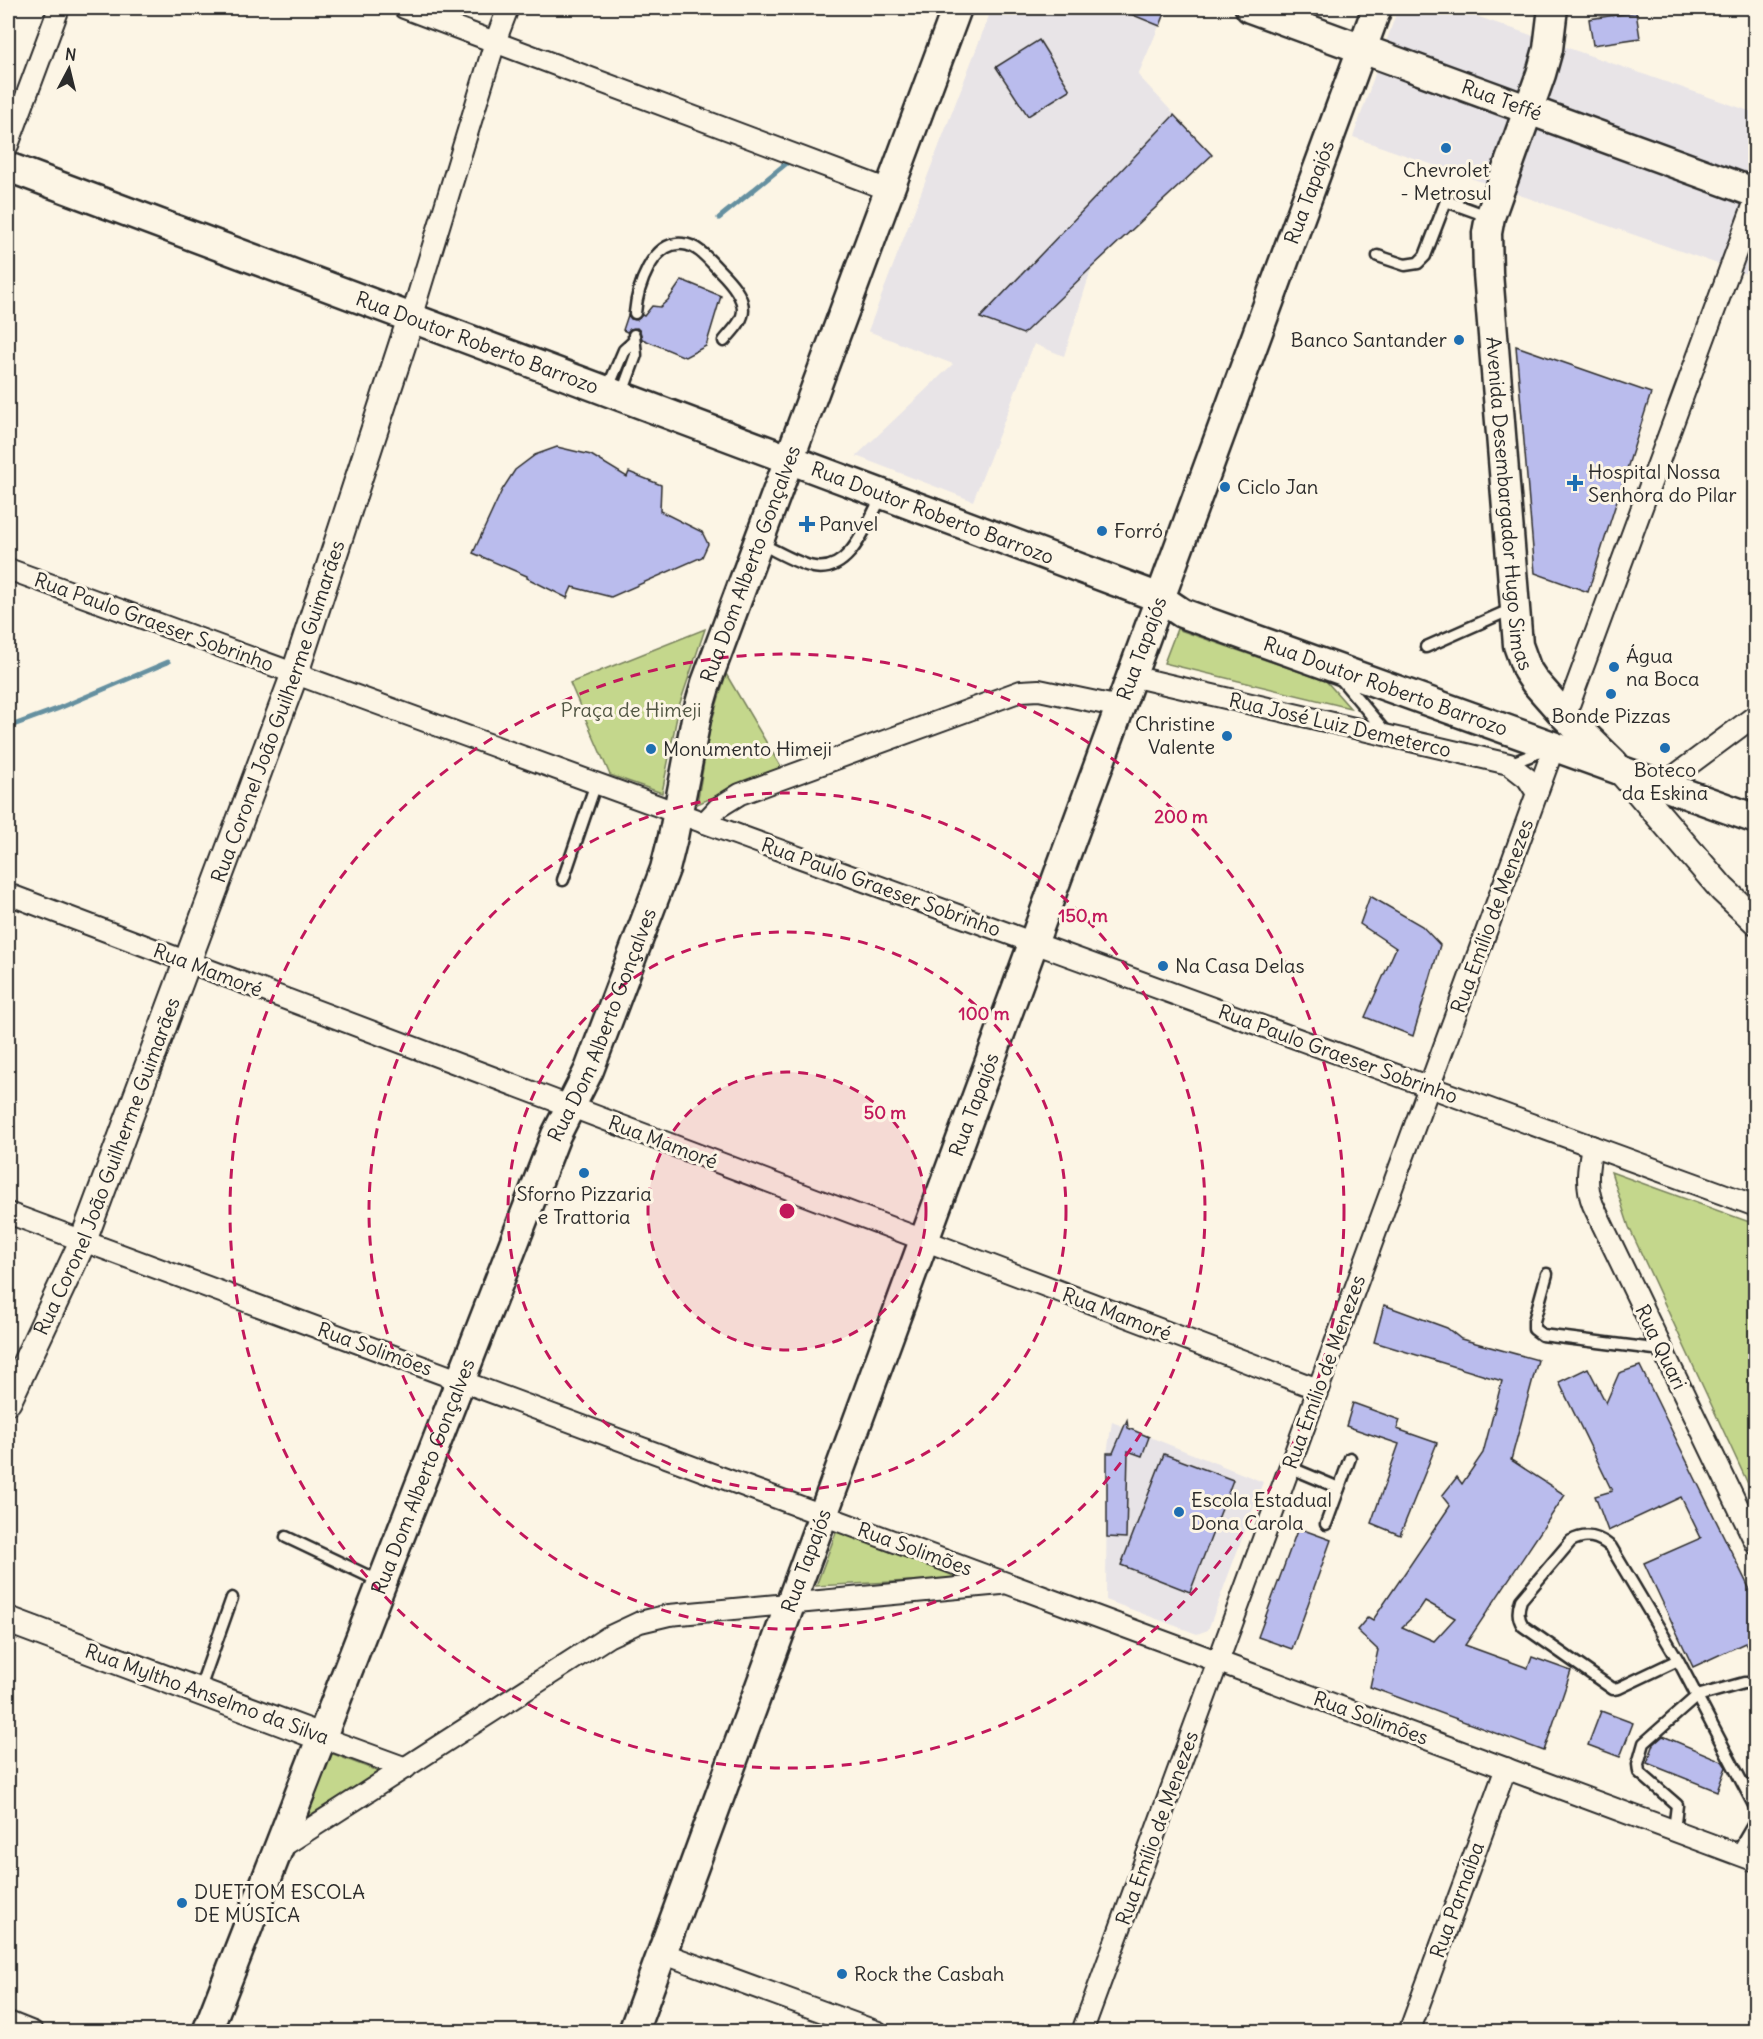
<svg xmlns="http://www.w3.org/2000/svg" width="1763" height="2039" font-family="Delius,sans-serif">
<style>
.built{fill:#e8e4e7}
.green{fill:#c4d78c;stroke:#78815c;stroke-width:1.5}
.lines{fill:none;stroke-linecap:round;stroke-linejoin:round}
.stream{stroke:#6590a0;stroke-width:5}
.building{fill:#babced;stroke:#2b2b2b;stroke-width:1.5;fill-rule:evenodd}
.service-casing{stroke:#2b2b2b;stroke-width:15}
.minor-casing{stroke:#2b2b2b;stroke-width:24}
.tertiary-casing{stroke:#2b2b2b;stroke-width:30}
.secondary-casing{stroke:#2b2b2b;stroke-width:33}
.service{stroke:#fcf5e5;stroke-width:10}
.minor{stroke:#fcf5e5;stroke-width:20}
.tertiary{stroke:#fcf5e5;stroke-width:26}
.secondary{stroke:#fcf5e5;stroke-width:28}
.ring{fill:none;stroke:#c2185b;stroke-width:3;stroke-dasharray:10 8}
.poi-dot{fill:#1f6fb2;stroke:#fcf5e5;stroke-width:2}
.labels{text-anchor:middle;stroke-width:6;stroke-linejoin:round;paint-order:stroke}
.street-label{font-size:20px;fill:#2b2b2b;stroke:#fcf5e5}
.poi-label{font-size:20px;fill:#2b2b2b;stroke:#fcf5e5;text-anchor:start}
.park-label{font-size:20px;fill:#515643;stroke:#fcf5e5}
.centre{fill:#c2185b;stroke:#fcf5e5;stroke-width:3}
.ring-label{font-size:18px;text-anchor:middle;font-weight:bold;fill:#c2185b;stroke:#fcf5e5;stroke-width:6;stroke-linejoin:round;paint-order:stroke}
</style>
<rect width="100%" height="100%" fill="#fcf5e5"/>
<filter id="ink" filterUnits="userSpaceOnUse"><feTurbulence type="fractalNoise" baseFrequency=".0167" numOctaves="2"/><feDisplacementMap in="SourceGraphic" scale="12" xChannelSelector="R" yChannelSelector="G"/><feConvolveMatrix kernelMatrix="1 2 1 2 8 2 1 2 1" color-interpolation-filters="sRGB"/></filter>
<g filter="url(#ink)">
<!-- built -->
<g class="built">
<path d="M 992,8 L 1167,8 L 1138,75 L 1212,155 L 1092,267 L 1064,356 L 1034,344 L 973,501 L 856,456 L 953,364 L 868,331 Z"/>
<path d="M 1398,8 L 1453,8 L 1755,113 L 1755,277 L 1353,137 Z"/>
<path d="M 1112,1422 L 1263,1482 L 1208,1630 L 1197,1634 L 1106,1600 L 1107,1453 Z"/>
</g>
<!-- green -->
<g class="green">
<path d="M 705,629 L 679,706 L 662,793 L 610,775 L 570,683 Z"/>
<path d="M 1177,629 L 1326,681 L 1350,708 L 1164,663 Z"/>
<path d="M 726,674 L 782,769 L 697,804 L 710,727 Z"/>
<path d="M 1611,1172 L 1755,1224 L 1755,1499 L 1629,1227 Z"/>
<path d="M 837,1530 L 966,1578 L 816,1586 Z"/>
<path d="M 328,1752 L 380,1772 L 302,1820 Z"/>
</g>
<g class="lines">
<!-- stream -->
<g class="stream">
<path d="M 719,218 L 788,162"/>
<path d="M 8,727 L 57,709 L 168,662"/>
</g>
</g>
<!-- building -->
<g class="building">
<path d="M 1116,8 L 1167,8 L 1160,26 Z"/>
<path d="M 1636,12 L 1640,38 L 1593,45 L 1589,19 Z"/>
<path d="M 1039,40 L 1070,90 L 1028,116 L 996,67 Z"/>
<path d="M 1174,115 L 1212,155 L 1092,267 L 1023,334 L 980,318 Z"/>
<path d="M 682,280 L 721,296 L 706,346 L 685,357 L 642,339 L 640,331 L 637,328 L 630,329 L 627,332 L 623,330 L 628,315 L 631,319 L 637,320 L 642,315 L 644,316 L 652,306 L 660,307 L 668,300 Z"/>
<path d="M 1516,346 L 1651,393 L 1588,592 L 1535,573 Z"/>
<path d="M 557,447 L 591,455 L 627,477 L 629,472 L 661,485 L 660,511 L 702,532 L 708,544 L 702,557 L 611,597 L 572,587 L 567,598 L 527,578 L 527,576 L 473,553 L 502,490 L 515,470 L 535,455 Z"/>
<path d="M 1370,896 L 1422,926 L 1440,945 L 1413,1036 L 1365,1017 L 1396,948 L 1360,924 Z"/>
<path d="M 1384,1305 L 1447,1328 L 1461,1339 L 1538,1360 L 1511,1460 L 1565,1495 L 1465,1645 L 1528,1668 L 1532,1657 L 1571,1671 L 1544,1751 L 1370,1687 L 1378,1650 L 1357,1630 L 1368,1617 L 1373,1620 L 1450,1506 L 1442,1496 L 1457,1477 L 1462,1484 L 1483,1453 L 1502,1381 L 1374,1342 ZM 1425,1601 L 1455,1618 L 1434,1641 L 1402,1627 L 1417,1613 Z"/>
<path d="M 1640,1366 L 1755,1600 L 1755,1663 L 1745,1643 L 1693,1667 L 1644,1563 L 1701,1538 L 1681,1497 L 1608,1531 L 1595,1496 L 1612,1491 L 1559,1382 L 1588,1368 L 1606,1403 L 1619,1373 Z"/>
<path d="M 1353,1403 L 1400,1420 L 1397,1429 L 1437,1443 L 1400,1535 L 1371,1523 L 1399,1444 L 1346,1426 Z"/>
<path d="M 1127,1420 L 1128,1428 L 1149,1437 L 1142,1456 L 1128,1451 L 1126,1538 L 1107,1537 L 1107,1453 L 1113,1453 Z"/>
<path d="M 1164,1454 L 1233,1480 L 1190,1592 L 1121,1565 Z"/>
<path d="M 1298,1528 L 1331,1540 L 1292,1649 L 1258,1637 Z"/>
<path d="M 1601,1711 L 1633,1723 L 1620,1757 L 1588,1745 Z"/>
<path d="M 1663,1736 L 1722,1761 L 1726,1767 L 1717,1791 L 1647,1763 L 1654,1744 Z"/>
</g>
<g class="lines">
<!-- service casing -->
<g class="service-casing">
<g id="service">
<path d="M 1378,256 L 1405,265 L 1418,263 L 1425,256 L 1446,201 L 1490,217"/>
<path d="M 635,313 C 637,289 652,240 683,244 C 698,245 710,261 720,271 C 730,281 743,295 743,310 C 743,322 731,332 724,341"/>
<path d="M 607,390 L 624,350 L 634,341"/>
<path d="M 621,396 L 636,355 L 634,335"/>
<path d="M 759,543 C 775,550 797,564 814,567 C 851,574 867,522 882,496"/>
<path d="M 1426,647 L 1514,608"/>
<path d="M 1340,678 L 1388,735"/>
<path d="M 1509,764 L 1545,750"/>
<path d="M 563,880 L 596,783"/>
<path d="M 1547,1274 L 1534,1321 L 1534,1329 L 1542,1335 L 1662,1350"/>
<path d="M 1289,1467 L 1339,1488"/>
<path d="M 1326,1524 L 1350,1458"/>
<path d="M 286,1537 L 381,1582"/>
<path d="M 1678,1660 L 1619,1688 L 1613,1689 L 1523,1626 C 1517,1617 1518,1609 1521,1600 L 1571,1541 C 1586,1533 1598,1536 1611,1547 L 1678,1660 L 1756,1809"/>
<path d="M 199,1691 L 232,1598"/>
<path d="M 1674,1830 L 1677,1805 L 1639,1772 L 1638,1764 L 1644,1743 L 1697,1696 L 1744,1683 L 1750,1683 L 1756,1690"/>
<path d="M 1736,1854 L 1756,1820"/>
</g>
</g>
<!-- minor casing -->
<g class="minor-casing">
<g id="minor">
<path d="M 404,8 L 889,190"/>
<path d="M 8,145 L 59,8"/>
<path d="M 411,318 L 495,42 L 508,8"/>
<path d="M 8,569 L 1756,1206"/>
<path d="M 1131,676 L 1509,764 L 1527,778 L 1537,793"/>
<path d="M 1565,716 L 1756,198"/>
<path d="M 1662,785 L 1756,715"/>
<path d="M 704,823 L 719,807 L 740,794 L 1021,691 L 1039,690 L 1120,707"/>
<path d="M 8,894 L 1318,1389"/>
<path d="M 1592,1146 C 1588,1167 1585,1185 1593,1205 L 1756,1544"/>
<path d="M 8,1213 L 1756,1861"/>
<path d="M 321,1737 L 406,1768"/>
<path d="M 277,1850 L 608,1637 L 640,1622 L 669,1615 L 1001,1584"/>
<path d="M 662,1953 L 878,2032"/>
<path d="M 8,2022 L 33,2032"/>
<path d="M 1082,2032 L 1554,747"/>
<path d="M 1409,2032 L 1506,1768"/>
</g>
</g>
<!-- tertiary casing -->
<g class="tertiary-casing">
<g id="tertiary">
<path d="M 1620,770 L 1722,889 L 1756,921"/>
<path id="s1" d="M 8,1401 L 83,1241 L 295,673 L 411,318"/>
<path d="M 8,1620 L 321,1737"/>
</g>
</g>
<!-- secondary casing -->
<g class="secondary-casing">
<g id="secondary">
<path id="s2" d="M 1250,8 L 1756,193"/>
<path id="s3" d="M 1553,8 L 1548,49 L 1541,74 L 1490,217 L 1487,233 L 1488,273 L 1518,645 L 1527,670 L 1535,682 L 1565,716 L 1614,764"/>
<path id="s4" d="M 8,167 L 1160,598 L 1182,613 L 1756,819"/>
<path id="s5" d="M 207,2032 L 556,1135 L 589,1070 L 665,869 L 673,837 L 697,714 L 706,683 L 957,8"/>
<path id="s6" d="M 633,2032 L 1377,8"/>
</g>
</g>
<!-- service -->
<use href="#service" class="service"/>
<!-- minor -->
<use href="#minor" class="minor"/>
<!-- tertiary -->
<use href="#tertiary" class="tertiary"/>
<!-- secondary -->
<use href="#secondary" class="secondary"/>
</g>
</g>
<!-- distance rings -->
<circle cx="787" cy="1211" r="139" fill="#c2185b" fill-opacity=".12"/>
<g class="ring">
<circle cx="787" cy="1211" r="139"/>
<circle cx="787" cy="1211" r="279"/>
<circle cx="787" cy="1211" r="418"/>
<circle cx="787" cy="1211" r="557"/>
</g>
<!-- markers -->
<g class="poi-dot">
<circle cx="1446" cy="148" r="6"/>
<circle cx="1459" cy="340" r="6"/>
<path d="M1572 474h6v6h6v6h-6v6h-6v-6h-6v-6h6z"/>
<circle cx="1225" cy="487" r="6"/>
<path d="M804 515h6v6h6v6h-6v6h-6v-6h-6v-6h6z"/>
<circle cx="1102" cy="531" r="6"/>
<circle cx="1614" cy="667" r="6"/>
<circle cx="1611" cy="694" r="6"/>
<circle cx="1227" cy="736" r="6"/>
<circle cx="1665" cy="748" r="6"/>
<circle cx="651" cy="749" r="6"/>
<circle cx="1163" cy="966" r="6"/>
<circle cx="584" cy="1173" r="6"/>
<circle cx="1179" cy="1512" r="6"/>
<circle cx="182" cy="1903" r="6"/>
<circle cx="842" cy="1974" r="6"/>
</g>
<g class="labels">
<!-- street labels -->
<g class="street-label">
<text dy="7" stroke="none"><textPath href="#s2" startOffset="268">Rua Teffé</textPath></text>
<text dy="7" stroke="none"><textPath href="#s6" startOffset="1960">Rua Tapajós</textPath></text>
<text dy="7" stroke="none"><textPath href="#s4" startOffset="501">Rua Doutor Roberto Barrozo</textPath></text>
<text dy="7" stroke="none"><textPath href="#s3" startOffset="507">Avenida Desembargador Hugo Simas</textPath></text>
<text dy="7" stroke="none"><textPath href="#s4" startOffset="987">Rua Doutor Roberto Barrozo</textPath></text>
<text dy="7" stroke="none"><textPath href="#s5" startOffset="1568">Rua Dom Alberto Gonçalves</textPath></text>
<text transform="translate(154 622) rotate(20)" y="7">Rua Paulo Graeser Sobrinho</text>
<text dy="7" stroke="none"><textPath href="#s6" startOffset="1474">Rua Tapajós</textPath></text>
<text dy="7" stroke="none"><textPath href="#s4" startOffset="1473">Rua Doutor Roberto Barrozo</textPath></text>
<text dy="7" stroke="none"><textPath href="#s1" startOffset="741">Rua Coronel João Guilherme Guimarães</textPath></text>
<text transform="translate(1340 725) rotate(13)" y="7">Rua José Luiz Demeterco</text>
<text transform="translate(881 887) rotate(20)" y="7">Rua Paulo Graeser Sobrinho</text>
<text transform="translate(1492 916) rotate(-70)" y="7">Rua Emílio de Menezes</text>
<text transform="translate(208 970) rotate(21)" y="7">Rua Mamoré</text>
<text dy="7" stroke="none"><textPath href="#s5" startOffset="1082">Rua Dom Alberto Gonçalves</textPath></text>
<text transform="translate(1338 1054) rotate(20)" y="7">Rua Paulo Graeser Sobrinho</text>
<text dy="7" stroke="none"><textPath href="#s6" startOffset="988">Rua Tapajós</textPath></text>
<text transform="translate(663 1142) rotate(21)" y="7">Rua Mamoré</text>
<text dy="7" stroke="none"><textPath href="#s1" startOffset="255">Rua Coronel João Guilherme Guimarães</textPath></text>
<text transform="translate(1117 1314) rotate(21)" y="7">Rua Mamoré</text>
<text transform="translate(1661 1347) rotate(64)" y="7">Rua Quari</text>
<text transform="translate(375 1349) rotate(20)" y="7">Rua Solimões</text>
<text transform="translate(1324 1372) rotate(-70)" y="7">Rua Emílio de Menezes</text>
<text dy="7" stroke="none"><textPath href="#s5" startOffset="596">Rua Dom Alberto Gonçalves</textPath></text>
<text transform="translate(915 1549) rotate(20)" y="7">Rua Solimões</text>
<text dy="7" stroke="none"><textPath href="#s6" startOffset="502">Rua Tapajós</textPath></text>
<text transform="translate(207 1694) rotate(20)" y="7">Rua Myltho Anselmo da Silva</text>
<text transform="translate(1371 1718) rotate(20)" y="7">Rua Solimões</text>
<text transform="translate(1157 1828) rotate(-70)" y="7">Rua Emílio de Menezes</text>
<text transform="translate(1457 1900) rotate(-70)" y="7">Rua Parnaíba</text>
</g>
<!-- poi labels -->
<g class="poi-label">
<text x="1446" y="177" text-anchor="middle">Chevrolet<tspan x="1446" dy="23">- Metrosul</tspan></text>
<text x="1447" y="347" text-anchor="end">Banco Santander</text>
<text x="1588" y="479">Hospital Nossa<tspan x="1588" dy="23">Senhora do Pilar</tspan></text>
<text x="1237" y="494">Ciclo Jan</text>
<text x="819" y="531">Panvel</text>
<text x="1114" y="538">Forró</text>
<text x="1626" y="663">Água<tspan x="1626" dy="23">na Boca</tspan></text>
<text x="1611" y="723" text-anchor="middle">Bonde Pizzas</text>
<text x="1215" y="731" text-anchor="end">Christine<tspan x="1215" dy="23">Valente</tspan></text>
<text x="663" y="756">Monumento Himeji</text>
<text x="1665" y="777" text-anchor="middle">Boteco<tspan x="1665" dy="23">da Eskina</tspan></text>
<text x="1175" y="973">Na Casa Delas</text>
<text x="584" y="1201" text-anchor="middle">Sforno Pizzaria<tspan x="584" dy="23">e Trattoria</tspan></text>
<text x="1191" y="1507">Escola Estadual<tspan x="1191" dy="23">Dona Carola</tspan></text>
<text x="194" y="1899">DUETTOM ESCOLA<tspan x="194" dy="23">DE MÚSICA</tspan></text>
<text x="854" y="1981">Rock the Casbah</text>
</g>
<!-- park labels -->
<g class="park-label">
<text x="631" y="717">Praça de Himeji</text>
</g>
</g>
<circle cx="787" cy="1211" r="9" class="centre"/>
<g class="ring-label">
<text x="1181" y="823">200 m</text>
<text x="1083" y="922">150 m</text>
<text x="984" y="1020">100 m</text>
<text x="885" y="1119">50 m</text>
</g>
<!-- margin -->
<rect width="1763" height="2039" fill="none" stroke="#fcf5e5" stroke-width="30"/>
<rect x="15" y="15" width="1733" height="2009" fill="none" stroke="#2b2b2b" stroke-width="2" filter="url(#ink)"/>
<!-- north arrow -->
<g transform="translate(69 69) rotate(7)" stroke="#fcf5e5" stroke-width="4.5" paint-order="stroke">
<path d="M0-4.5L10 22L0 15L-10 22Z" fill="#2b2b2b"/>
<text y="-9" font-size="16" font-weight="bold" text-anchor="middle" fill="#2b2b2b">N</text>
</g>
</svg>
